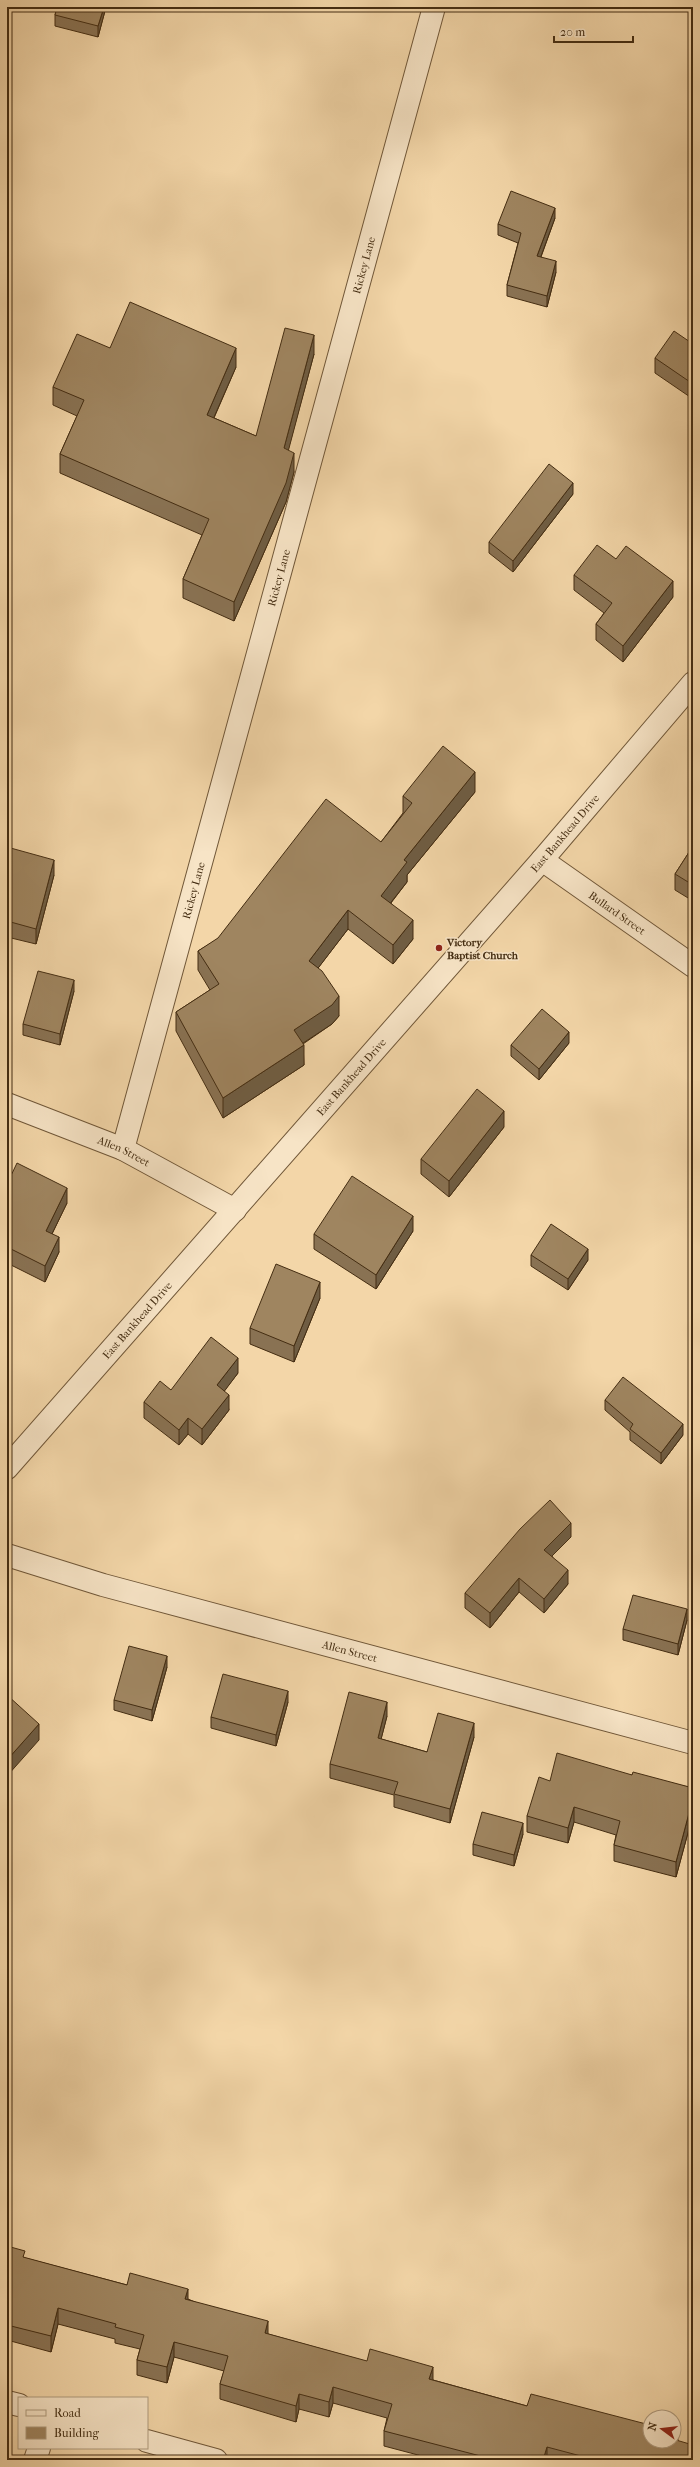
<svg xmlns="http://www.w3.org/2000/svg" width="700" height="2467" font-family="'IM FELL French Canon',serif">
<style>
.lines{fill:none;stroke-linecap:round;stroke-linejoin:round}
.minor-casing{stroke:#705738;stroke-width:24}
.minor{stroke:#f7e4c6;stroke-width:22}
.wall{fill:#897253;stroke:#442d12}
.shaded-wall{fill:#6f5d43;stroke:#442d12}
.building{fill:#9f8560;stroke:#442d12}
.poi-dot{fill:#8f2418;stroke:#f7e4c6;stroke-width:1.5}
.labels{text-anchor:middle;stroke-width:3;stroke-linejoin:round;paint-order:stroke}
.street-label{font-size:11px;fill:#442d12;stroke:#f7e4c6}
.poi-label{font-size:11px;font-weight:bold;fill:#442d12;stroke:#f7e4c6;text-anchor:start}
</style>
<rect width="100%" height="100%" fill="#f3d6a8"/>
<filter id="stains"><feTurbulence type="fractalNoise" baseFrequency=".005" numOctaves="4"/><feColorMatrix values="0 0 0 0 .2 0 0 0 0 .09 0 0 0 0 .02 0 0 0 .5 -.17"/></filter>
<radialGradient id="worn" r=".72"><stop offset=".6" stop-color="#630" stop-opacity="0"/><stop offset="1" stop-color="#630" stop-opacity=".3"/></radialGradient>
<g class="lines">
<!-- minor casing -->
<g class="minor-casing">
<g id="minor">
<path id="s1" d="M 542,860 L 693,966"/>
<path id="s2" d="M 7,1104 L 123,1149 L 235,1210"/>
<path id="s3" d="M 123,1149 L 434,7"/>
<path id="s4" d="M 7,1468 L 542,860 L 693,683"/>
<path id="s5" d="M 7,1555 L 103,1585 L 693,1743"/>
<path d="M 7,2402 L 19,2405"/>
<path d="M 147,2441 L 216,2460"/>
<path d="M 35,2460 L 39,2448"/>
</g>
</g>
<!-- minor -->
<use href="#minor" class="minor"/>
</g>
<!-- wall -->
<g class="wall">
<path d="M 57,7 L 106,7 L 98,37 L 55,26 L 55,15 Z"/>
<path d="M 555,218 L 541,257 L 556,272 L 547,307 L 507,296 L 507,285 L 518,243 L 498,235 L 498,224 Z"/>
<path d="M 693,344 L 693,399 L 655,373 L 655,358 Z"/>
<path d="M 110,348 L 236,367 L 214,418 L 256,436 L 314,354 L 288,450 L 294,472 L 286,502 L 234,621 L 183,598 L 183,579 L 202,535 L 60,473 L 60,454 L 77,416 L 53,405 L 53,387 Z"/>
<path d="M 573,494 L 513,572 L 489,553 L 489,542 Z"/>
<path d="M 616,559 L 673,597 L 623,662 L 596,640 L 596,624 L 604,613 L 574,590 L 574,575 Z"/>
<path d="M 475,792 L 407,875 L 407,882 L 391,903 L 413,939 L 393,964 L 348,929 L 318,968 L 339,1016 L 332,1024 L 303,1044 L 304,1065 L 223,1118 L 176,1031 L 176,1012 L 210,990 L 198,970 L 198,951 L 381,842 L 403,813 L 403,796 Z"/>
<path d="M 693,846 L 693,901 L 675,890 L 675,874 Z"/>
<path d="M 7,847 L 54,875 L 36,944 L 7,937 Z"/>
<path d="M 74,991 L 60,1045 L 23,1035 L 23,1024 Z"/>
<path d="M 569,1043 L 539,1080 L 511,1056 L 511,1045 Z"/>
<path d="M 693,1122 L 693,1138 L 692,1137 L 692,1124 Z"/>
<path d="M 504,1127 L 449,1197 L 421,1174 L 421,1159 Z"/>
<path d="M 7,1184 L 67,1203 L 52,1234 L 59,1252 L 45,1282 L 7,1263 Z"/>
<path d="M 413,1231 L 376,1289 L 314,1249 L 314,1234 Z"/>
<path d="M 531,1255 L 588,1260 L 568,1290 L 531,1266 Z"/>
<path d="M 320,1298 L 294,1362 L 250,1344 L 250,1328 Z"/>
<path d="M 238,1373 L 224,1391 L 229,1410 L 202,1445 L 188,1434 L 179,1445 L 144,1418 L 144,1402 L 171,1390 Z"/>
<path d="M 605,1400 L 683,1435 L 661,1464 L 630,1440 L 630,1432 L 605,1410 Z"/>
<path d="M 571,1537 L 552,1556 L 568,1584 L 544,1613 L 519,1592 L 490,1628 L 465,1608 L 465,1593 Z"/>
<path d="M 687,1620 L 678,1655 L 623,1640 L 623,1629 Z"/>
<path d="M 167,1667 L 152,1721 L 114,1710 L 114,1700 Z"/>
<path d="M 288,1702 L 276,1746 L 211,1728 L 211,1717 Z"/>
<path d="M 387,1716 L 381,1739 L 427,1752 L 474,1737 L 450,1823 L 394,1807 L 394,1795 L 330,1778 L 330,1764 Z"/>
<path d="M 632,1775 L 693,1788 L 693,1814 L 676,1877 L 614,1861 L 614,1845 L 616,1835 L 574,1822 L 568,1843 L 527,1832 L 527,1816 L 550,1781 Z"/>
<path d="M 523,1834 L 514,1866 L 473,1855 L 473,1844 Z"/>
<path d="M 7,2246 L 25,2258 L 127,2285 L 188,2299 L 268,2334 L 433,2380 L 527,2406 L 678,2441 L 693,2460 L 437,2460 L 384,2446 L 384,2431 L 387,2418 L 333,2403 L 329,2417 L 299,2409 L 296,2422 L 220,2399 L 220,2384 L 224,2371 L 174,2357 L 167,2383 L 137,2375 L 137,2360 L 140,2349 L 115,2343 L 115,2339 L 58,2324 L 51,2352 L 7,2340 Z"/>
</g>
<!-- shaded-wall -->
<g class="shaded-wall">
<path d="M 104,7 L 106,7 L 98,37 L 98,26 Z"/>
<path d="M 555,208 L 555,218 L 537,267 L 537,256 Z"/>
<path d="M 556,261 L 556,272 L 547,307 L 547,296 Z"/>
<path d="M 314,335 L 314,354 L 284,467 L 284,448 Z"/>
<path d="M 236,348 L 236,367 L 207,433 L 207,415 Z"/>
<path d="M 294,453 L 294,472 L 286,502 L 234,621 L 234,602 Z"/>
<path d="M 573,483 L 573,494 L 513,572 L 513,561 Z"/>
<path d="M 673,581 L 673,597 L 623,662 L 623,646 Z"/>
<path d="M 475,772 L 475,792 L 407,875 L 407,882 L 381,915 L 381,896 L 404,860 Z"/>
<path d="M 54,860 L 54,875 L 36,944 L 36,929 Z"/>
<path d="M 348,910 L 348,929 L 309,980 L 309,961 Z"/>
<path d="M 413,920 L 413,939 L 393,964 L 393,945 Z"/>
<path d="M 74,980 L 74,991 L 60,1045 L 60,1034 Z"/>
<path d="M 339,996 L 339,1016 L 332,1024 L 294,1049 L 294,1030 Z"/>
<path d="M 569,1032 L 569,1043 L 539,1080 L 539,1069 Z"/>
<path d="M 304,1045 L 304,1065 L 223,1118 L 223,1098 Z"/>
<path d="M 504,1111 L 504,1127 L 449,1197 L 449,1181 Z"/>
<path d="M 67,1188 L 67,1203 L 46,1246 L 46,1231 Z"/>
<path d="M 413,1216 L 413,1231 L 376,1289 L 376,1275 Z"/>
<path d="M 59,1237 L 59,1252 L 45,1282 L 45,1266 Z"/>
<path d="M 588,1249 L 588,1260 L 568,1290 L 568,1279 Z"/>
<path d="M 320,1282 L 320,1298 L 294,1362 L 294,1346 Z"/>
<path d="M 238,1358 L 238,1373 L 217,1401 L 217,1385 Z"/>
<path d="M 229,1395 L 229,1410 L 202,1445 L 202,1429 Z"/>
<path d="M 188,1418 L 188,1434 L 179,1445 L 179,1430 Z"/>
<path d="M 683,1424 L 683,1435 L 661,1464 L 661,1453 Z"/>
<path d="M 571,1523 L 571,1537 L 544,1564 L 544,1550 Z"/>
<path d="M 568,1570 L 568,1584 L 544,1613 L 544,1599 Z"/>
<path d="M 519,1578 L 519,1592 L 490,1628 L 490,1613 Z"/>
<path d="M 687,1609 L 687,1620 L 678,1655 L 678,1644 Z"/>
<path d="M 167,1656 L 167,1667 L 152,1721 L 152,1710 Z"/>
<path d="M 288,1691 L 288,1702 L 276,1746 L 276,1735 Z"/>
<path d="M 387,1702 L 387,1716 L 378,1751 L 378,1738 Z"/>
<path d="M 474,1723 L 474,1737 L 450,1823 L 450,1809 Z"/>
<path d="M 39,1724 L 39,1740 L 7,1776 L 7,1760 Z"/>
<path d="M 693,1798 L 693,1814 L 676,1877 L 676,1862 Z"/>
<path d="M 574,1807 L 574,1822 L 568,1843 L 568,1828 Z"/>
<path d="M 523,1823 L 523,1834 L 514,1866 L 514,1855 Z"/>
<path d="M 188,2289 L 188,2305 L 185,2299 Z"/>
<path d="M 58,2308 L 58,2324 L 51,2352 L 51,2336 Z"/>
<path d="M 268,2321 L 268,2336 L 265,2333 Z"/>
<path d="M 174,2342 L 174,2357 L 167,2383 L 167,2367 Z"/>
<path d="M 433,2367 L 433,2383 L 429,2379 Z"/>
<path d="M 333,2387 L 333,2403 L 329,2417 L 329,2402 Z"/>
<path d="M 299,2394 L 299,2409 L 296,2422 L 296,2406 Z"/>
<path d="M 678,2433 L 678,2448 L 676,2440 Z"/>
<path d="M 547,2447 L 547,2460 L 543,2460 Z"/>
</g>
<!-- building -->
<g class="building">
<path d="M 57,7 L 104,7 L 98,26 L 55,15 Z"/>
<path d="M 511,191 L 555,208 L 537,256 L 556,261 L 547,296 L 507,285 L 521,233 L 498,224 Z"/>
<path d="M 130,302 L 236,348 L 207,415 L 256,436 L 285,328 L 314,335 L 284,448 L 294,453 L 286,483 L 234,602 L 183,579 L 209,519 L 60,454 L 84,400 L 53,387 L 77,334 L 110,348 Z"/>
<path d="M 674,331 L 693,344 L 693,384 L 655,358 Z"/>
<path d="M 549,464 L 573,483 L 513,561 L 489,542 Z"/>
<path d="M 597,545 L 616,559 L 626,546 L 673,581 L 623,646 L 596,624 L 612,603 L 574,575 Z"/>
<path d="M 443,746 L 475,772 L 404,860 L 407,862 L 381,896 L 413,920 L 393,945 L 348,910 L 309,961 L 322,971 L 339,996 L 332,1005 L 294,1030 L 304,1045 L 223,1098 L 176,1012 L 219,984 L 198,951 L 218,938 L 326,799 L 381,842 L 412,803 L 403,796 Z"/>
<path d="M 693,846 L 693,885 L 675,874 Z"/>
<path d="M 7,847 L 54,860 L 36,929 L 7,921 Z"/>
<path d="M 38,971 L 74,980 L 60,1034 L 23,1024 Z"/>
<path d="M 542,1009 L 569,1032 L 539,1069 L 511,1045 Z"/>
<path d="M 477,1089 L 504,1111 L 449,1181 L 421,1159 Z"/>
<path d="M 17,1163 L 67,1188 L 46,1231 L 59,1237 L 45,1266 L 7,1247 L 7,1184 Z"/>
<path d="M 352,1176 L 413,1216 L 376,1275 L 314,1234 Z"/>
<path d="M 551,1224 L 588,1249 L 568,1279 L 531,1255 Z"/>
<path d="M 276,1264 L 320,1282 L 294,1346 L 250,1328 Z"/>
<path d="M 211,1337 L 238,1358 L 217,1385 L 229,1395 L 202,1429 L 188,1418 L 179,1430 L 144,1402 L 160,1381 L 171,1390 Z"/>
<path d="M 623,1377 L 683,1424 L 661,1453 L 630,1429 L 633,1424 L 605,1400 Z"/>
<path d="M 550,1500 L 571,1523 L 544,1550 L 568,1570 L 544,1599 L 519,1578 L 490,1613 L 465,1593 L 520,1529 Z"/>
<path d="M 633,1595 L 687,1609 L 678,1644 L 623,1629 Z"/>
<path d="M 129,1646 L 167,1656 L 152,1710 L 114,1700 Z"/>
<path d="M 223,1674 L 288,1691 L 276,1735 L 211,1717 Z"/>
<path d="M 349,1692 L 387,1702 L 378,1738 L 427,1752 L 438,1713 L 474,1723 L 450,1809 L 394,1794 L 398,1782 L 330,1764 Z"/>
<path d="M 7,1695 L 39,1724 L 7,1760 Z"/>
<path d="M 557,1753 L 632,1775 L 633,1772 L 693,1788 L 693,1798 L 676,1862 L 614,1845 L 620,1821 L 574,1807 L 568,1828 L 527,1816 L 539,1777 L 550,1781 Z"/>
<path d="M 482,1812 L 523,1823 L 514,1855 L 473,1844 Z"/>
<path d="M 7,2246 L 25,2251 L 23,2257 L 127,2285 L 130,2273 L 188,2289 L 185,2299 L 268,2321 L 265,2333 L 367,2361 L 370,2349 L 433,2367 L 429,2379 L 527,2406 L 531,2394 L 650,2425 L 650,2441 L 674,2441 L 674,2432 L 678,2433 L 676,2440 L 693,2445 L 693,2460 L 596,2460 L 547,2447 L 543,2460 L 496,2460 L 384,2431 L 392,2404 L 333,2387 L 329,2402 L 299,2394 L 296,2406 L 220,2384 L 228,2356 L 174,2342 L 167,2367 L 137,2360 L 144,2335 L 115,2327 L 116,2324 L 58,2308 L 51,2336 L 7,2325 Z"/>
</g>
<!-- markers -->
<circle class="poi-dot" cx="439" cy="948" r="4"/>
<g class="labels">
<!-- street labels -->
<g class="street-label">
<text dy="4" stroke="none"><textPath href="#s3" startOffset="916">Rickey Lane</textPath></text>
<text dy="4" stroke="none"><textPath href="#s3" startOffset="592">Rickey Lane</textPath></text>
<text dy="4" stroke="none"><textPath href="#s4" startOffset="845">East Bankhead Drive</textPath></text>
<text dy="4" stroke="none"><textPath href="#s3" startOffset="268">Rickey Lane</textPath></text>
<text dy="4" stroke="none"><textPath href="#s1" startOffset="92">Bullard Street</textPath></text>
<text dy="4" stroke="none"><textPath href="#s4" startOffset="521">East Bankhead Drive</textPath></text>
<text dy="4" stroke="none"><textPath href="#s2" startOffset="126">Allen Street</textPath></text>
<text dy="4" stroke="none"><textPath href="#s4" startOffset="197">East Bankhead Drive</textPath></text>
<text dy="4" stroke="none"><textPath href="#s5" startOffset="356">Allen Street</textPath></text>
</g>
<!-- poi labels -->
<g class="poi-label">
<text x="447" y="946">Victory<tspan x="447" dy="13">Baptist Church</tspan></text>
</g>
</g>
<!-- margin -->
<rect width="700" height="2467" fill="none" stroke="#f3d6a8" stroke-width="24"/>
<rect x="8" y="8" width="684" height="2451" fill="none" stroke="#442d12" stroke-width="2"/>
<rect x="12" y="12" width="676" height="2443" fill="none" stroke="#442d12"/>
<!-- legend -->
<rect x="18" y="2397" width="130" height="52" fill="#f7e4c6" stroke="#af9b7e"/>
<rect x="26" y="2410" width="20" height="6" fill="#f7e4c6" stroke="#af9b7e"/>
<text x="54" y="2417" font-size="12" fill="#442d12">Road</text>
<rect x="26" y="2427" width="20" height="12" fill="#9f8560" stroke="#af9b7e"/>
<text x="54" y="2437" font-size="12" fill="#442d12">Building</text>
<!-- north arrow -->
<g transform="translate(662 2429) rotate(285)"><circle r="19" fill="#f7e4c6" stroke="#af9b7e"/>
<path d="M0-3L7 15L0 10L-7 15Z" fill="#8f2418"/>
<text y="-6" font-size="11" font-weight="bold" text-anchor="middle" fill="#442d12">N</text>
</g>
<!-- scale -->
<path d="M554 36v6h79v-6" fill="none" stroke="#442d12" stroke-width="2"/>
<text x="560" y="36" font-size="12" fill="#442d12" stroke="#f7e4c6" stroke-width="3" paint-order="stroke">20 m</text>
<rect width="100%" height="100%" filter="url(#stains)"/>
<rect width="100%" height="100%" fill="url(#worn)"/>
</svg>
